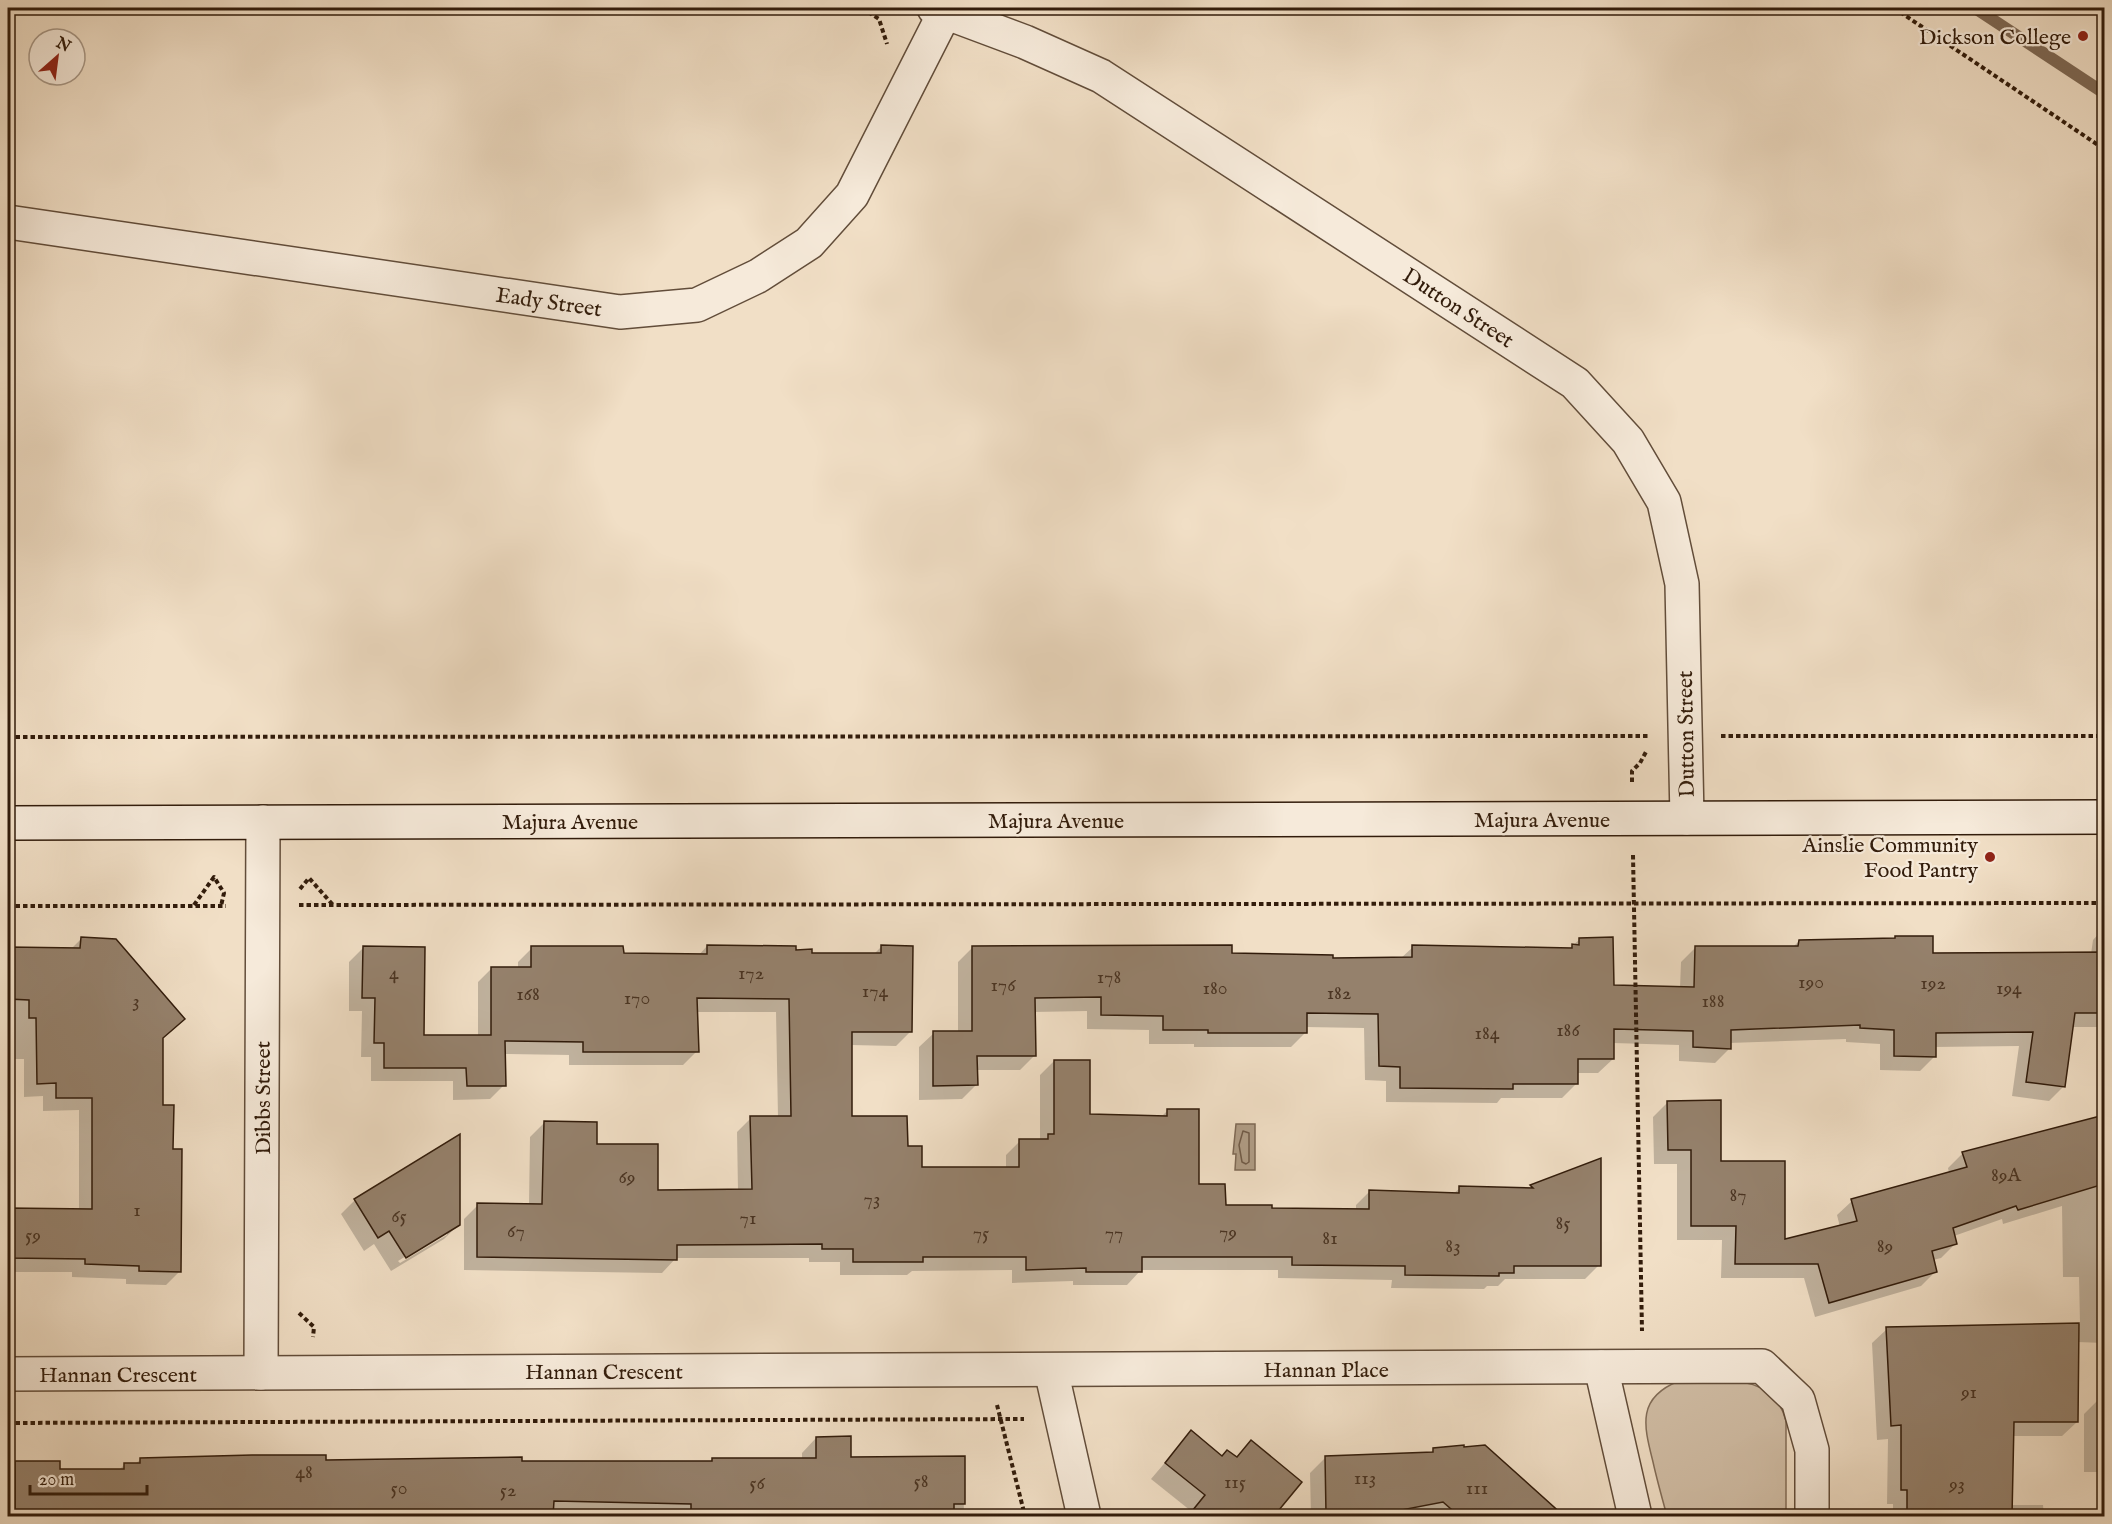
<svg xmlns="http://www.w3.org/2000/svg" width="2112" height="1524" font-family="'IM FELL English',serif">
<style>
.green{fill:#d1bea6;stroke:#826d58;stroke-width:1.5}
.water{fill:#b09d86;stroke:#7e6955;stroke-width:1.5}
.shadow{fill:#0003;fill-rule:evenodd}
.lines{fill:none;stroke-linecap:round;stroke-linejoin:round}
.shore{stroke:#715c48;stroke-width:1.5}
.stream{stroke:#7e6955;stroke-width:12}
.building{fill:#95816c;stroke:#321c0b;stroke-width:1.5}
.street-casing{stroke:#624d3a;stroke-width:36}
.secondary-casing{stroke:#321c0b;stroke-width:36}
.path{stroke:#321c0b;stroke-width:4;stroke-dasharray:4.5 3;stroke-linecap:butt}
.street{stroke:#f6eada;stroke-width:33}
.secondary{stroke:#f6eada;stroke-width:33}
.poi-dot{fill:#8f2418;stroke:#f6eada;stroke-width:2}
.labels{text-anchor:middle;stroke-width:4.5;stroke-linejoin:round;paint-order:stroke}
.number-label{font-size:20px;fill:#4b3523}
.poi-label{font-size:22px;fill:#321c0b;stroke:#f6eada;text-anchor:end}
.street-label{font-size:22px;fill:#321c0b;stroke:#f6eada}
</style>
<rect width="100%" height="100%" fill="#f1dfc6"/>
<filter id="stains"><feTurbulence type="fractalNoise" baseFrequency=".00333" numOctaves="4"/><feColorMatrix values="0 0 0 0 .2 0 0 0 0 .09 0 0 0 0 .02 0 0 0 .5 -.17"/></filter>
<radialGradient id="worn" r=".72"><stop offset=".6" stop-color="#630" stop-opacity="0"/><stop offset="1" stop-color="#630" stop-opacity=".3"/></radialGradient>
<!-- green -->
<path class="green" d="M 1679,1381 C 1720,1382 1773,1370 1786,1421 L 1786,1516 L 1667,1516 C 1662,1498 1657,1480 1653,1462 C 1644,1426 1636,1398 1679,1381 Z"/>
<!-- water -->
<path class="water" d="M 1236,1124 L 1255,1124 L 1255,1170 L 1235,1170 L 1236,1154 L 1233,1154 Z"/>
<!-- shadow -->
<g class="shadow">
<path d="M 2096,8 L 2104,8 L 2104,20 L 2093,12 Z"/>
<path d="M 2104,928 L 2104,1027 L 2072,1027 L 2063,1087 L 2049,1101 L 2012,1096 L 2019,1046 L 1934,1047 L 1934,1057 L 1920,1071 L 1880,1070 L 1880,1044 L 1846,1042 L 1846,1039 L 1729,1043 L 1729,1049 L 1715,1063 L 1679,1061 L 1679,1045 L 1613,1043 L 1613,1059 L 1598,1073 L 1577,1073 L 1577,1083 L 1562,1098 L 1501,1098 L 1497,1103 L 1386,1102 L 1386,1081 L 1365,1080 L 1364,1028 L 1305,1027 L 1305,1033 L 1291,1047 L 1194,1047 L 1194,1044 L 1149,1044 L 1149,1030 L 1087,1029 L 1087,1011 L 1034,1012 L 1034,1056 L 1020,1070 L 976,1070 L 976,1085 L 962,1099 L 919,1100 L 919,1047 L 934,1033 L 958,1033 L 958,962 L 972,948 L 1332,959 L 1400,959 L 1413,947 L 1569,949 L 1580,939 L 1612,986 L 1680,988 L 1681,962 L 1695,948 L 1793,947 L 1799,941 L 1931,955 L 2091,954 L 2093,940 Z"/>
<path d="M 81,939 L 183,1019 L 162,1039 L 162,1106 L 172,1151 L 180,1271 L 166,1285 L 126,1284 L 126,1279 L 72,1277 L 72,1272 L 8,1272 L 8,1210 L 79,1211 L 79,1110 L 43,1111 L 43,1096 L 24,1097 L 24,1059 L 8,1059 L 8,948 L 71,949 Z"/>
<path d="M 707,946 L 794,951 L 811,955 L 874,954 L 881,947 L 910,1032 L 896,1046 L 851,1045 L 851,1117 L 906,1147 L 921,1169 L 1006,1169 L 1006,1155 L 1020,1141 L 1040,1141 L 1040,1075 L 1054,1061 L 1088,1116 L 1161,1117 L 1168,1110 L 1197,1186 L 1224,1206 L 1356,1210 L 1356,1205 L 1370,1191 L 1453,1194 L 1460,1188 L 1528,1189 L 1599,1160 L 1599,1265 L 1585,1279 L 1505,1279 L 1498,1286 L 1487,1286 L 1484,1289 L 1391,1288 L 1392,1280 L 1278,1278 L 1278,1270 L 1141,1270 L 1127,1285 L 1073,1285 L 1073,1281 L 1012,1283 L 1012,1270 L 912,1271 L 907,1275 L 840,1275 L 840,1262 L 809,1262 L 809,1258 L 676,1258 L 662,1273 L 464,1270 L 464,1219 L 478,1205 L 529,1205 L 530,1137 L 544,1123 L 596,1145 L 657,1191 L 738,1191 L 737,1132 L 751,1118 L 778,1117 L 776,1012 L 696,1012 L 697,1051 L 683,1065 L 569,1065 L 569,1055 L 504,1054 L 504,1085 L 490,1099 L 453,1100 L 453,1081 L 371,1081 L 371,1057 L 361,1057 L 362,1011 L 349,1011 L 349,962 L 363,948 L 422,1037 L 478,1037 L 478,982 L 492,968 L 518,968 L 518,962 L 532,948 L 622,955 L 698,956 Z"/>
<path d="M 1668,1102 L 1784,1241 L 1840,1227 L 1837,1215 L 1852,1201 L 1949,1173 L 1948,1168 L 1963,1153 L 2104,1116 L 2104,1343 L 2077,1342 L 2077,1422 L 2062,1436 L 2012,1436 L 2011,1505 L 2043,1505 L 2044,1516 L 1893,1516 L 1893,1504 L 1887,1504 L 1888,1439 L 1877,1440 L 1872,1343 L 1887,1329 L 2080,1324 L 2079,1277 L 2063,1277 L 2062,1206 L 2003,1224 L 2002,1219 L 1954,1236 L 1956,1243 L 1941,1258 L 1933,1260 L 1936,1271 L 1921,1286 L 1815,1317 L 1804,1278 L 1721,1278 L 1722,1240 L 1677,1240 L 1677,1164 L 1654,1164 L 1653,1117 Z"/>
<path d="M 355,1200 L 459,1224 L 444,1239 L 391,1271 L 374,1244 L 364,1251 L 341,1214 ZM 447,1231 L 447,1235 L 400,1263 L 398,1261 Z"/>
<path d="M 2098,1400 L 2104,1400 L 2104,1516 L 2100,1516 L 2100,1472 L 2084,1472 L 2084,1414 Z"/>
<path d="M 1191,1432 L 1222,1457 L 1235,1458 L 1251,1442 L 1275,1514 L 1272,1516 L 1187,1516 L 1191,1511 L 1151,1479 Z"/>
<path d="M 816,1438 L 850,1458 L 963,1458 L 964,1516 L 8,1516 L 8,1462 L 59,1462 L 59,1471 L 118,1471 L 124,1465 L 135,1464 L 141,1459 L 709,1463 L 712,1460 L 802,1460 L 802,1453 Z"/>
<path d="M 1434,1449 L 1557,1512 L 1553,1516 L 1427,1516 L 1424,1513 L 1424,1516 L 1311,1516 L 1310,1473 L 1325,1458 L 1429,1454 Z"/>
</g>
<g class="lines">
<!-- shore -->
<path class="shore" d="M 1243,1131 L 1249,1133 L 1249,1162 L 1246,1164 L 1242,1162 L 1239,1145 Z"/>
<!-- stream -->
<path class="stream" d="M 1975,8 L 2104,93"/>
</g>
<!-- building -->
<g class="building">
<path d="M 1895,936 L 1933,936 L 1933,953 L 2104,952 L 2104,1013 L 2075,1013 L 2065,1087 L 2026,1082 L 2033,1032 L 1936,1033 L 1936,1057 L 1894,1056 L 1894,1030 L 1860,1028 L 1860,1025 L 1731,1030 L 1731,1049 L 1693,1047 L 1693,1031 L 1614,1029 L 1614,1059 L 1578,1059 L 1578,1084 L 1513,1084 L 1513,1089 L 1400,1088 L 1400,1067 L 1379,1066 L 1378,1014 L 1307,1013 L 1307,1033 L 1208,1033 L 1208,1030 L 1163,1030 L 1163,1016 L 1101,1015 L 1101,997 L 1035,998 L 1036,1056 L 977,1056 L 978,1085 L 933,1086 L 933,1031 L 972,1031 L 972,946 L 1232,945 L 1232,953 L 1333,955 L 1333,958 L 1412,957 L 1412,945 L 1572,948 L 1572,944 L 1579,945 L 1579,938 L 1613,937 L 1614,985 L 1694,987 L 1695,946 L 1798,946 L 1799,940 L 1895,938 Z"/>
<path d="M 81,937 L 116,939 L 185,1019 L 163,1038 L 163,1105 L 174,1105 L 173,1149 L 182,1149 L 181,1272 L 139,1271 L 139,1266 L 85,1264 L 85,1259 L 8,1258 L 8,1208 L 92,1209 L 92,1098 L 56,1098 L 56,1083 L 37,1084 L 36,1018 L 29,1018 L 29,1000 L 8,999 L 8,947 L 80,948 Z"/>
<path d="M 707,945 L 796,946 L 796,950 L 812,949 L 812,953 L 881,953 L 881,945 L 913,946 L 912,1032 L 852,1032 L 852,1116 L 907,1116 L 908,1146 L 922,1146 L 922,1167 L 1019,1167 L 1019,1139 L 1048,1139 L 1048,1134 L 1054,1134 L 1054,1060 L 1090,1060 L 1090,1114 L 1167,1116 L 1167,1109 L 1199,1109 L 1199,1184 L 1225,1184 L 1226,1205 L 1272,1205 L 1272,1208 L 1369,1209 L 1369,1190 L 1459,1193 L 1459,1186 L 1533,1188 L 1530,1185 L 1601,1158 L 1601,1266 L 1514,1266 L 1514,1273 L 1499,1273 L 1499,1276 L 1405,1275 L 1405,1266 L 1292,1265 L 1292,1257 L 1142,1257 L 1142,1272 L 1086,1272 L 1086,1268 L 1026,1270 L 1026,1257 L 923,1257 L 923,1262 L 853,1262 L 853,1249 L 822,1249 L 822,1244 L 677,1245 L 677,1260 L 477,1257 L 477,1203 L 542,1204 L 544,1121 L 597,1122 L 597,1144 L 658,1144 L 658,1190 L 752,1189 L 750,1116 L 791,1116 L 789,999 L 697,998 L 699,1052 L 583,1052 L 583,1042 L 505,1041 L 506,1086 L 467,1086 L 466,1068 L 384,1068 L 384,1043 L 374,1043 L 375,998 L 362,998 L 363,946 L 425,947 L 424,1035 L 491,1035 L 491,967 L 531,967 L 531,946 L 623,946 L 624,953 L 707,954 Z"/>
<path d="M 1721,1100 L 1721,1161 L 1785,1161 L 1785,1239 L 1857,1221 L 1851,1199 L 1967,1167 L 1962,1152 L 2104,1115 L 2104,1184 L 2018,1210 L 2016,1206 L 1953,1228 L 1957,1244 L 1932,1251 L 1937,1272 L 1829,1303 L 1818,1264 L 1735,1264 L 1736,1226 L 1691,1226 L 1691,1150 L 1668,1150 L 1667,1101 Z"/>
<path d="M 460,1134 L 460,1225 L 406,1258 L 389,1231 L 378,1238 L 354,1199 Z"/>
<path d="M 2079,1323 L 2078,1422 L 2014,1422 L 2012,1516 L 1907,1516 L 1907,1490 L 1901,1490 L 1901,1425 L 1891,1426 L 1886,1327 Z"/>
<path d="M 1191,1430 L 1222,1456 L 1227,1450 L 1237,1457 L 1251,1440 L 1302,1482 L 1274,1516 L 1188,1516 L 1205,1495 L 1165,1463 Z"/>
<path d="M 851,1436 L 851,1457 L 965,1456 L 965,1504 L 954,1504 L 954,1516 L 691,1516 L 691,1504 L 554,1501 L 553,1516 L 15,1516 L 15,1461 L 60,1461 L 60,1469 L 124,1469 L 124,1463 L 140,1463 L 140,1458 L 252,1455 L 326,1455 L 326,1460 L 522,1457 L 522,1461 L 712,1461 L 712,1458 L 816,1458 L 816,1437 Z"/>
<path d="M 1464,1445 L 1464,1447 L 1485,1445 L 1564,1516 L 1459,1516 L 1443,1502 L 1401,1510 L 1401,1514 L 1390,1514 L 1390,1516 L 1354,1516 L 1354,1512 L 1326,1513 L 1325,1456 L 1433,1452 L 1433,1448 Z"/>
</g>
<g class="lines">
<!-- street casing -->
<g class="street-casing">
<g id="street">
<path d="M 934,8 L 1025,42 L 1101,76 L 1575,383 L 1628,441 L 1664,502 L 1682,584 L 1687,818"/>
<path d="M 8,222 L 620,312 L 697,305 L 758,276 L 809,243 L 852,195 L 945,12"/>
<path d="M 1601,1367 L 1635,1516"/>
<path d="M 1051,1370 L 1084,1516"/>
<path d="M 261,1373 L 263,822"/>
<path d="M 8,1374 L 1762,1366 L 1798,1400 L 1812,1450 L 1812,1516"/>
</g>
</g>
<!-- secondary casing -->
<g class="secondary-casing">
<path id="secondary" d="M 8,823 L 2104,817"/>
</g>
<!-- path -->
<g class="path">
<path d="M 862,8 L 879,19 L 887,44"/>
<path d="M 1894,8 L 2104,149"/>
<path d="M 1721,736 L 2104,736"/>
<path d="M 8,737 L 1648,736"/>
<path d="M 1632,782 L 1632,771 L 1640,763 L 1647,750"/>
<path d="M 1633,855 L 1642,1331"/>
<path d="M 300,889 L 309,878 L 333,905"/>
<path d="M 194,905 L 214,877 L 224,893 L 221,906"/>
<path d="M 299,905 L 2104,903"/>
<path d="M 8,906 L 226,906"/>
<path d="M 299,1313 L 314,1327 L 313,1337"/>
<path d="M 997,1405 L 1025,1516"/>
<path d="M 8,1423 L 1024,1419"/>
</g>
<!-- street -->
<use href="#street" class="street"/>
<!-- secondary -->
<use href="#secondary" class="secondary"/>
</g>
<!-- markers -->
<g class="poi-dot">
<circle cx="2083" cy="36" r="6"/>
<circle cx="1990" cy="857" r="6"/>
</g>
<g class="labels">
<!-- number labels -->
<g class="number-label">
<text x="394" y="979">4</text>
<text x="751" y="979">172</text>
<text x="1109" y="983">178</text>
<text x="1811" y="988">190</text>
<text x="1933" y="989">192</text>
<text x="1003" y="991">176</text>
<text x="1215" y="994">180</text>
<text x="2009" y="994">194</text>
<text x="875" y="997">174</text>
<text x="1339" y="999">182</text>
<text x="528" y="1000">168</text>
<text x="637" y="1004">170</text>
<text x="136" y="1007">3</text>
<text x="1713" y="1007">188</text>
<text x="1568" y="1036">186</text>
<text x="1487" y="1039">184</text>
<text x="2006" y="1181">89A</text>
<text x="627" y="1183">69</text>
<text x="1738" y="1201">87</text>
<text x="872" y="1205">73</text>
<text x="137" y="1216">1</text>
<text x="399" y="1222">65</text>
<text x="748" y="1224">71</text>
<text x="1563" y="1229">85</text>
<text x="516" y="1237">67</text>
<text x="1228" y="1238">79</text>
<text x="981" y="1239">75</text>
<text x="1114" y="1239">77</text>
<text x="33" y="1241">59</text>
<text x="1330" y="1244">81</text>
<text x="1453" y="1252">83</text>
<text x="1885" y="1252">89</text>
<text x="1969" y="1398">91</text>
<text x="304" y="1478">48</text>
<text x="1365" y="1484">113</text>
<text x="921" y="1487">58</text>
<text x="1235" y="1488">115</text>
<text x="757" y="1489">56</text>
<text x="1957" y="1490">93</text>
<text x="399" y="1494">50</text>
<text x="1477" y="1494">111</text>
<text x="508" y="1496">52</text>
</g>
<!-- poi labels -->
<g class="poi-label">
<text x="2071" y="44">Dickson College</text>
<text x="1978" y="852">Ainslie Community<tspan x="1978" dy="25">Food Pantry</tspan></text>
</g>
<!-- street labels -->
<g class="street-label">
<text transform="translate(549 301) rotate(8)" y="8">Eady Street</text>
<text transform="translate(1459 307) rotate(33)" y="8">Dutton Street</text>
<text transform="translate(1685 734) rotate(-91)" y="8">Dutton Street</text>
<text x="1542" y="827">Majura Avenue</text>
<text x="1056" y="828">Majura Avenue</text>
<text x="570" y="829">Majura Avenue</text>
<text transform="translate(262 1098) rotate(-90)" y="8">Dibbs Street</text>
<text x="1326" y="1377">Hannan Place</text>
<text x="604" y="1379">Hannan Crescent</text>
<text x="118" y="1382">Hannan Crescent</text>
</g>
</g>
<!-- margin -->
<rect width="2112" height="1524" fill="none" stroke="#f1dfc6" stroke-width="30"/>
<rect x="9" y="9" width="2094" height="1506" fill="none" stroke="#321c0b" stroke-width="3"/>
<rect x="15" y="15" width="2082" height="1494" fill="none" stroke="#321c0b" stroke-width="1.5"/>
<!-- north arrow -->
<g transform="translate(57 57) rotate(28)"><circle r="28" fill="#f6eada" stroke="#a89887" stroke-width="1.5"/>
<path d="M0-4.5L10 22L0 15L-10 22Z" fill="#8f2418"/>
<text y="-9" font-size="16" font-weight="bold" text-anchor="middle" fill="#321c0b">N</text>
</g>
<!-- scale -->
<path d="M30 1485v9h117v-9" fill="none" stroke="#321c0b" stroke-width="3"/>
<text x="39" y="1485" font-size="18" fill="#321c0b" stroke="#f6eada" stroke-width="4.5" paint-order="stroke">20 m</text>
<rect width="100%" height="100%" filter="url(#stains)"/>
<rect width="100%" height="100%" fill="url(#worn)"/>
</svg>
